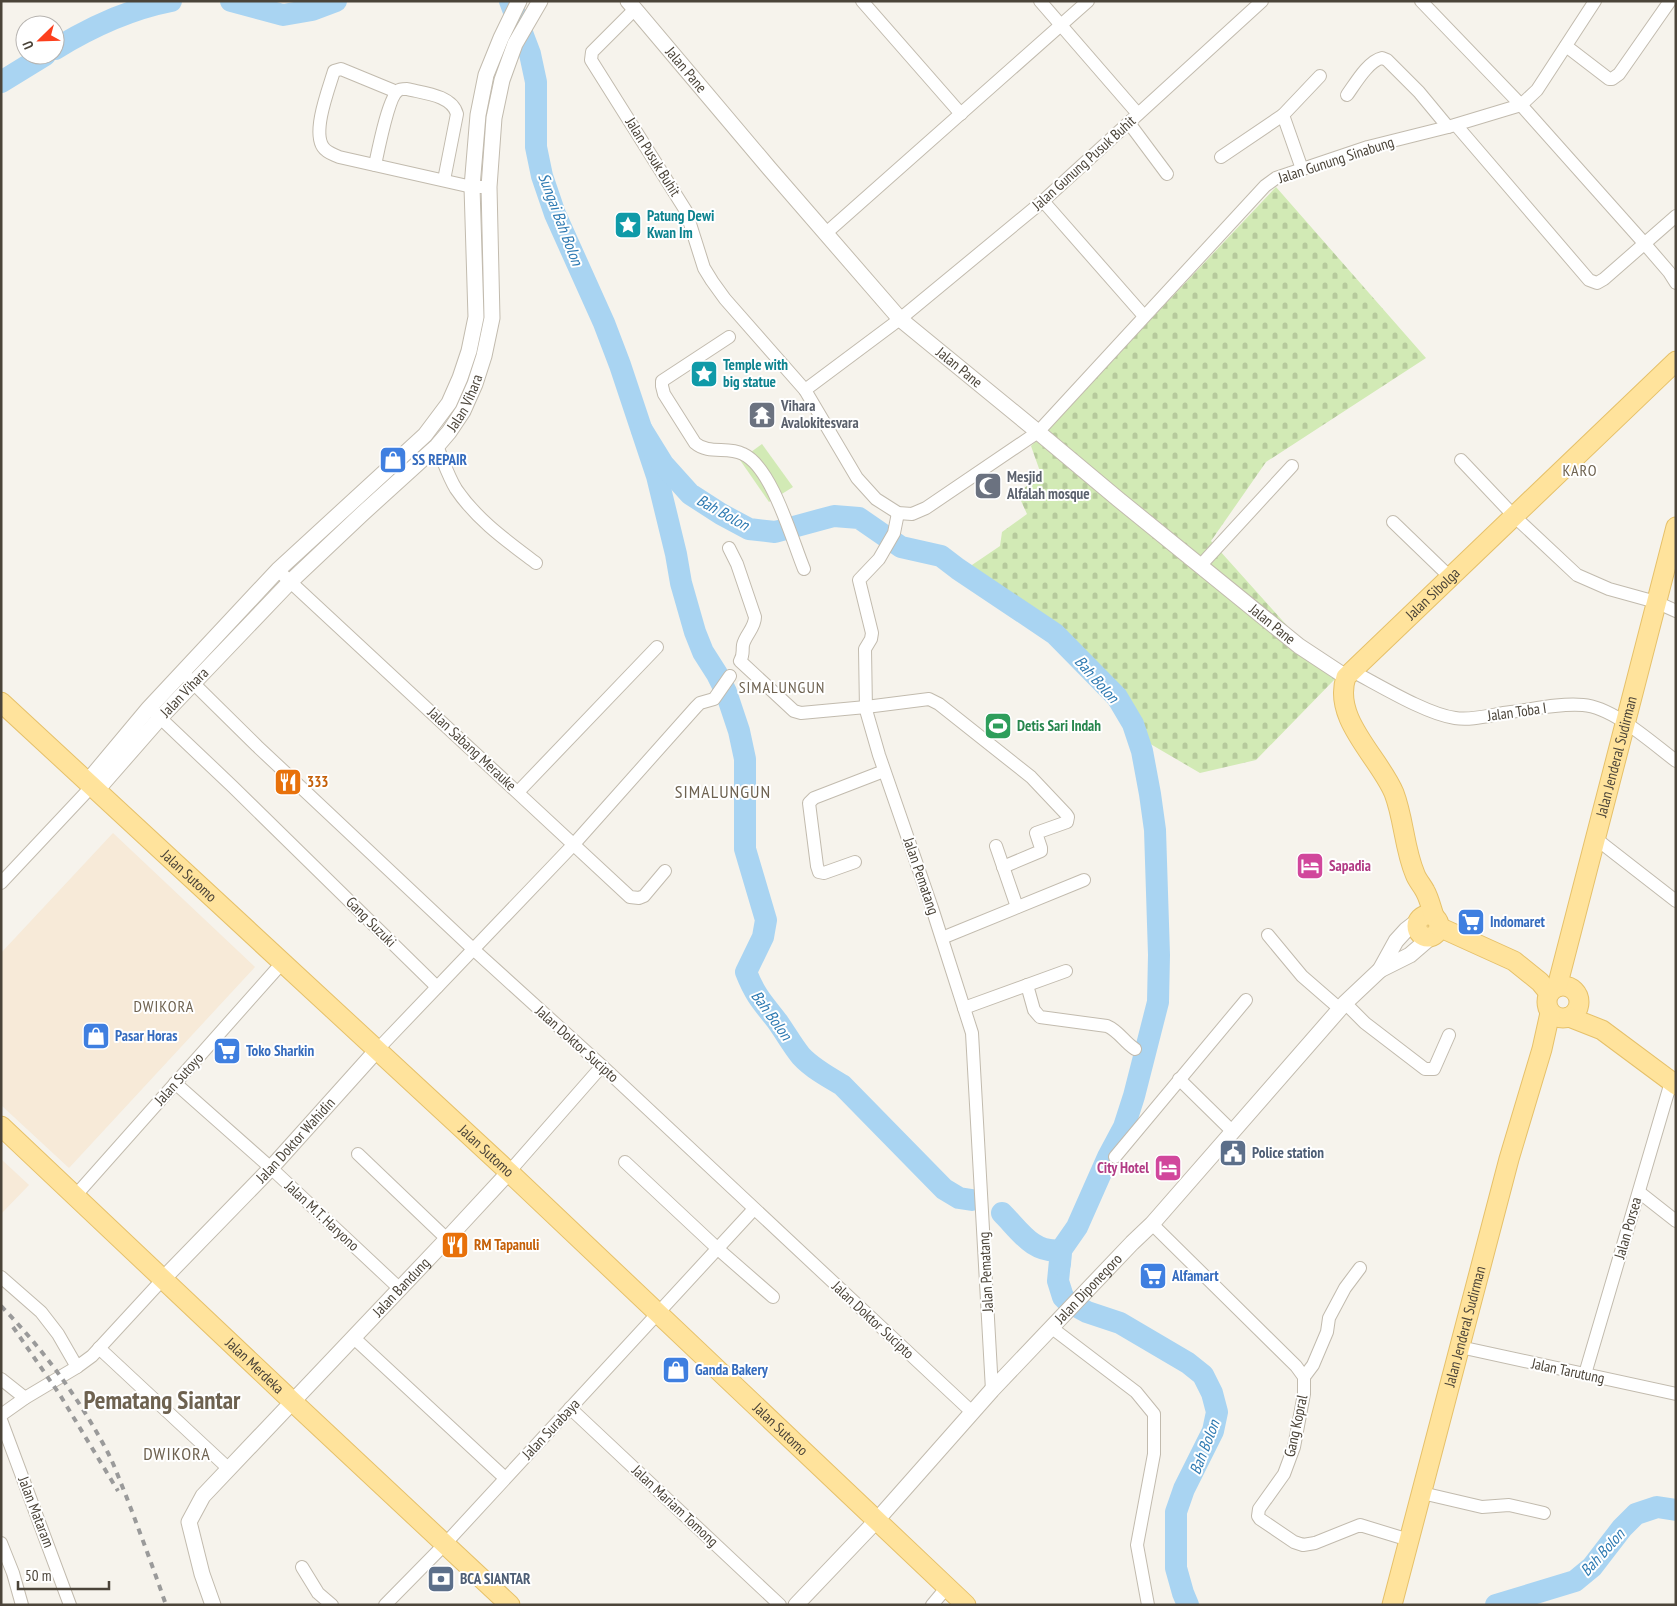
<svg xmlns="http://www.w3.org/2000/svg" width="1677" height="1606" font-family="'PT Sans Narrow',sans-serif">
<style>
.commercial{fill:#f7ead8}
.cemetery{fill:url(#cemetery-stones)}
.garden{fill:#d2eab5}
.lines{fill:none;stroke-linecap:round;stroke-linejoin:round}
.river{stroke:#a9d4f2;stroke-width:22}
.minor-casing{stroke:#c2bbae;stroke-width:14}
.tertiary-casing{stroke:#c2bbae;stroke-width:17}
.primary-casing{stroke:#e6c16a;stroke-width:21}
.minor{stroke:#fff;stroke-width:12}
.tertiary{stroke:#fff;stroke-width:15}
.primary{stroke:#ffe39c;stroke-width:19}
.rail{stroke:#9a9a9a;stroke-width:4;stroke-dasharray:6 6;stroke-linecap:butt}
.labels{text-anchor:middle;stroke-width:4;stroke-linejoin:round;paint-order:stroke}
.street-label{font-size:15px;fill:#4b4439;stroke:#fff}
.culture-label{font-size:15px;font-weight:bold;fill:#0d838f;stroke:#fff;text-anchor:start}
.worship-label{font-size:15px;font-weight:bold;fill:#5b616d;stroke:#fff;text-anchor:start}
.shop-label{font-size:15px;font-weight:bold;fill:#366cbe;stroke:#fff;text-anchor:start}
.leisure-label{font-size:15px;font-weight:bold;fill:#27864d;stroke:#fff;text-anchor:start}
.food-label{font-size:15px;font-weight:bold;fill:#c56008;stroke:#fff;text-anchor:start}
.hotel-label{font-size:15px;font-weight:bold;fill:#b23c85;stroke:#fff;text-anchor:start}
.service-label{font-size:15px;font-weight:bold;fill:#4e5e75;stroke:#fff;text-anchor:start}
.water-label{font-size:16px;font-style:italic;fill:#2e7ab2;stroke:#fff}
.neighbourhood-label{font-size:16px;letter-spacing:1px;fill:#6e6250;stroke:#fff}
.quarter-label{font-size:18px;letter-spacing:1px;fill:#6e6250;stroke:#fff}
.town-label{font-size:25px;font-weight:bold;fill:#6e6250;stroke:#fff}
</style>
<defs>
<pattern id="cemetery-stones" width="16" height="16" patternUnits="userSpaceOnUse" patternTransform="scale(1.25)"><rect width="16" height="16" fill="#d2eab5"/><path d="M2 7V4a2 2 0 0 1 4 0v3zM10 15v-3a2 2 0 0 1 4 0v3z" fill="#b6ca9c"/></pattern>
</defs>
<rect width="100%" height="100%" fill="#f6f3ec"/>
<!-- commercial -->
<g class="commercial">
<path d="M 113,833 L 255,967 L 69,1168 L 1,1105 L 1,953 Z"/>
<path d="M 1,1159 L 29,1185 L 1,1214 Z"/>
</g>
<!-- cemetery -->
<path class="cemetery" d="M 1276,187 L 1426,358 L 1266,462 L 1211,541 L 1335,679 L 1256,760 L 1200,773 L 1147,742 L 1119,691 L 1064,634 L 969,567 L 1000,546 L 1002,532 L 1027,514 L 1017,492 L 1042,477 L 1031,446 Z"/>
<!-- garden -->
<path class="garden" d="M 762,444 L 793,487 L 769,502 L 740,460 Z"/>
<g class="lines">
<!-- river -->
<g class="river">
<path d="M 231,1 L 283,15 L 312,10 L 336,1"/>
<path d="M 510,1 L 530,54 L 536,82 L 536,147 L 542,176 L 555,214 L 604,323 L 620,365 L 657,476 L 676,554 L 681,583 L 695,632 L 703,652 L 717,674 L 726,692 L 739,731 L 745,759 L 745,849 L 766,920 L 763,937 L 746,972 C 755,995 762,1002 777,1021 C 785,1032 792,1045 801,1056 C 812,1068 828,1077 842,1085 L 944,1189 L 959,1198 L 972,1200"/>
<path d="M 55,49 C 91,27 130,9 171,1"/>
<path d="M 1,82 L 45,55"/>
<path d="M 642,430 L 663,464 L 690,494 L 721,514 L 749,529 L 775,532 L 834,516 L 859,518 L 901,547 L 941,556 L 958,569 L 1055,634 L 1117,697 L 1133,724 L 1142,751 L 1150,794 L 1155,830 L 1159,955 L 1158,1002 L 1134,1096 L 1124,1127 L 1108,1157 L 1077,1227 L 1061,1250 L 1058,1281 L 1063,1297 L 1067,1301 L 1087,1312 L 1120,1323 L 1188,1363 L 1203,1375 L 1212,1393 L 1217,1412 L 1213,1431 L 1184,1489 L 1176,1512 L 1176,1568 L 1183,1593 L 1188,1605"/>
<path d="M 1002,1213 C 1020,1231 1033,1254 1061,1250 L 1060,1264"/>
<path d="M 1496,1605 L 1575,1581 L 1592,1567 L 1622,1528 L 1636,1514 L 1657,1507 L 1676,1510"/>
</g>
<!-- minor casing -->
<g class="minor-casing">
<g id="minor">
<path d="M 862,1 L 961,114"/>
<path d="M 1040,1 L 1138,114"/>
<path d="M 1421,1 L 1521,105 L 1644,243 L 1669,272 L 1676,283"/>
<path d="M 635,9 L 592,52 L 591,60 L 686,211 L 704,268 L 712,281 L 725,299 L 805,390 L 857,478 L 876,499 L 898,513 L 912,514 L 926,508 L 1038,432 L 1265,186 L 1276,178 L 1368,147 L 1448,127 L 1521,105 L 1537,90 L 1595,1"/>
<path d="M 1566,46 L 1609,79 L 1612,79 L 1619,74 L 1670,1"/>
<path d="M 395,93 L 392,90 L 341,69 L 334,71 C 329,88 312,131 323,147 C 327,153 333,154 339,157 L 472,187 L 489,187"/>
<path d="M 1347,95 C 1355,84 1368,61 1382,58 L 1387,60 L 1419,92 L 1448,127"/>
<path d="M 1129,123 L 1167,174"/>
<path d="M 1456,125 L 1589,280 L 1597,283 L 1604,279 L 1676,216"/>
<path d="M 1221,157 L 1283,115"/>
<path d="M 375,165 C 378,151 389,95 399,90 C 400,89 405,89 407,89 C 423,93 452,95 457,114 L 444,180"/>
<path d="M 1302,169 L 1283,115 L 1320,76"/>
<path d="M 1043,201 L 1144,316"/>
<path d="M 825,234 L 1088,1"/>
<path d="M 729,337 L 662,381 L 662,386 L 664,394 L 695,443 C 709,455 727,446 743,454 C 772,467 792,540 804,569"/>
<path d="M 805,390 L 900,319 L 1043,201 L 1262,1"/>
<path d="M 437,446 C 443,460 448,476 456,489 C 477,520 507,541 536,563"/>
<path d="M 1461,460 L 1514,516 L 1577,575 L 1609,589 L 1656,602 L 1676,611"/>
<path d="M 898,513 L 894,533 L 879,559 L 859,580 L 872,633 L 871,639 L 865,649 L 866,710 L 879,755 L 932,908 L 972,1033 L 992,1390"/>
<path d="M 1393,522 L 1450,577"/>
<path d="M 729,548 L 737,564 L 755,617 C 755,628 745,635 743,645 C 742,652 744,654 740,661 L 794,711 L 801,713 L 866,707 L 929,699 L 939,704 L 1031,777 L 1066,814 L 1068,817 L 1067,822 L 1036,833 L 1041,848 L 1041,851 L 1003,867"/>
<path d="M 1200,566 L 1292,466"/>
<path d="M 283,575 L 630,897 L 639,898 L 644,896 L 665,871"/>
<path d="M 1352,671 C 1379,685 1426,714 1455,718 C 1473,721 1493,714 1511,712 C 1534,709 1559,703 1583,705 C 1613,707 1652,743 1676,761"/>
<path d="M 187,677 L 257,746 L 473,949 L 602,1066 L 973,1413"/>
<path d="M 154,712 L 233,787 L 437,987"/>
<path d="M 518,792 L 657,647"/>
<path d="M 1595,838 L 1676,901"/>
<path d="M 996,846 L 1017,907"/>
<path d="M 855,862 L 824,873 L 819,872 L 817,866 L 809,803 L 814,798 L 884,771"/>
<path d="M 1,883 L 93,785"/>
<path d="M 1268,935 L 1302,976 L 1340,1009"/>
<path d="M 942,938 L 1084,880"/>
<path d="M 1027,985 L 1034,1010 L 1040,1017 L 1107,1026 C 1119,1031 1124,1042 1135,1049"/>
<path d="M 1345,1003 L 1365,1023 L 1425,1069 L 1434,1069 L 1449,1035"/>
<path d="M 964,1008 L 1066,971"/>
<path d="M 377,1050 L 574,844 L 696,707 L 700,703 L 714,699 L 730,676"/>
<path d="M 1179,1079 L 1233,1132"/>
<path d="M 175,1083 L 271,1168 L 400,1289"/>
<path d="M 358,1154 L 447,1239"/>
<path d="M 1115,1157 L 1246,1000"/>
<path d="M 625,1162 L 718,1249 L 773,1297"/>
<path d="M 509,1172 L 602,1066"/>
<path d="M 1639,1192 L 1676,1221"/>
<path d="M 76,1195 L 282,963"/>
<path d="M 1152,1224 L 1296,1366 L 1304,1377 L 1304,1394 L 1294,1447 L 1284,1474 L 1259,1509 L 1258,1516 L 1260,1519 L 1294,1542 L 1303,1545 L 1315,1543 L 1360,1525 L 1409,1540"/>
<path d="M 1,1277 L 41,1312 L 58,1334 L 77,1367"/>
<path d="M 1052,1328 L 1136,1392 L 1154,1414 L 1154,1454 L 1137,1545 L 1148,1605"/>
<path d="M 354,1338 L 505,1478"/>
<path d="M 1460,1347 L 1676,1394"/>
<path d="M 99,1348 L 229,1469"/>
<path d="M 1585,1374 L 1671,1082"/>
<path d="M 1304,1377 L 1313,1365 L 1327,1332 L 1329,1318 L 1345,1288 L 1360,1268"/>
<path d="M 1,1379 L 25,1398"/>
<path d="M 570,1408 L 780,1605"/>
<path d="M 1,1415 L 25,1398 L 77,1367 L 92,1356 L 163,1279"/>
<path d="M 1,1420 L 70,1605"/>
<path d="M 1422,1493 L 1482,1507 L 1509,1505 L 1544,1513"/>
<path d="M 1,1543 L 13,1573 L 22,1605"/>
<path d="M 302,1567 L 318,1593 L 332,1605"/>
<path d="M 385,1605 L 445,1544 L 754,1209"/>
<path d="M 932,1605 L 947,1587"/>
</g>
</g>
<!-- tertiary casing -->
<g class="tertiary-casing">
<g id="tertiary">
<path id="s1" d="M 628,1 L 769,168 L 900,319 L 1038,432 L 1118,499 L 1299,646 L 1346,677"/>
<path d="M 88,781 L 149,708 L 278,570 L 425,435 L 449,403 L 460,378 L 469,351 L 476,317 L 472,187 L 478,115 L 486,75 L 501,38 L 519,1"/>
<path id="s2" d="M 97,790 L 160,718 L 290,582 L 362,514 L 437,446 L 449,432 L 463,411 L 475,384 L 484,356 L 492,318 L 489,187 L 494,118 L 502,80 L 515,44 L 540,1"/>
<path d="M 1380,970 L 1410,955 L 1432,936"/>
<path id="s3" d="M 163,1279 L 271,1168 L 377,1050"/>
<path id="s4" d="M 213,1605 L 202,1574 L 189,1522 L 203,1496 L 447,1239 L 509,1172"/>
<path id="s5" d="M 796,1605 L 877,1520 L 992,1390 L 1132,1243 L 1152,1224 L 1345,1003 L 1380,970 L 1396,941 L 1406,930 L 1419,920"/>
</g>
</g>
<!-- primary casing -->
<g class="primary-casing">
<g id="primary">
<path id="s6" d="M 1,702 L 509,1172 L 966,1605"/>
<circle cx="1428" cy="926" r="11"/>
<path id="s7" d="M 1434,916 C 1431,907 1429,898 1425,891 C 1422,885 1417,880 1415,874 C 1404,848 1404,819 1394,793 C 1379,757 1332,719 1346,677 L 1676,361"/>
<path d="M 1439,927 L 1514,961 L 1540,982 L 1549,993"/>
<circle cx="1563" cy="1002" r="16"/>
<path id="s8" d="M 1557,987 L 1676,527"/>
<path d="M 1569,1017 L 1602,1030 L 1676,1085"/>
<path id="s9" d="M 1,1126 L 293,1402 L 510,1605"/>
<path id="s10" d="M 1392,1605 L 1509,1159 L 1542,1049 L 1550,1013"/>
</g>
</g>
<!-- minor -->
<use href="#minor" class="minor"/>
<!-- tertiary -->
<use href="#tertiary" class="tertiary"/>
<!-- primary -->
<use href="#primary" class="primary"/>
<!-- rail -->
<g class="rail">
<path d="M 1,1306 C 43,1349 79,1398 107,1451 C 114,1464 119,1479 125,1493 C 139,1530 153,1567 166,1605"/>
<path d="M 13,1327 L 60,1395 L 118,1491"/>
</g>
</g>
<!-- icons -->
<defs>
<g id="sight-square" transform="scale(1.4375)"><rect x="-9" y="-9" width="18" height="18" rx="4" fill="#0f9aa8" stroke="#fff"/><path d="M0-6L1.8-2.2L6-1.7L2.9 1.2L3.7 5.4L0 3.3L-3.7 5.4L-2.9 1.2L-6-1.7L-1.8-2.2Z" fill="#fff"/></g>
<g id="temple-square" transform="scale(1.4375)"><rect x="-9" y="-9" width="18" height="18" rx="4" fill="#6b7280" stroke="#fff"/><path d="M0-6L5-2H3V0L6.5 2.5H4V6H1.5V3h-3V6H-4V2.5H-6.5L-3 0V-2H-5Z" fill="#fff"/></g>
<g id="shop-square" transform="scale(1.4375)"><rect x="-9" y="-9" width="18" height="18" rx="4" fill="#3f7fe0" stroke="#fff"/><path d="M-5-2.5h2.3a2.7 3.5 0 0 1 5.4 0H5L5.5 6h-11ZM-1.5-2.5h3a1.5 2.3 0 0 0-3 0Z" fill="#fff"/></g>
<g id="mosque-square" transform="scale(1.4375)"><rect x="-9" y="-9" width="18" height="18" rx="4" fill="#6b7280" stroke="#fff"/><path d="M3.5-4.9A6 6 0 1 0 3.5 4.9A5 5 0 1 1 3.5-4.9Z" fill="#fff"/></g>
<g id="stadium-square" transform="scale(1.4375)"><rect x="-9" y="-9" width="18" height="18" rx="4" fill="#2e9e5b" stroke="#fff"/><path d="M0-5a6.5 5 0 1 0 0 10a6.5 5 0 1 0 0-10ZM-3.5-1.8h7v3.6h-7Z" fill="#fff"/></g>
<g id="restaurant-square" transform="scale(1.4375)"><rect x="-9" y="-9" width="18" height="18" rx="4" fill="#e8710a" stroke="#fff"/><path d="M-5-6h1v4h1v-4h1v4h1v-4h1v5L-1.5 .5V6h-2V.5L-5-1ZM5-6V6H3V1.5H1.5Q1.5-4 5-6Z" fill="#fff"/></g>
<g id="hotel-square" transform="scale(1.4375)"><rect x="-9" y="-9" width="18" height="18" rx="4" fill="#d1479c" stroke="#fff"/><path d="M-6-4.5h1.5V1H6V5H4.5V3h-9V5H-6ZM-4 0a1.8 1.8 0 1 1 3.6 0ZM.5 0V-2.5h3Q6-2.5 6 0Z" fill="#fff"/></g>
<g id="supermarket-square" transform="scale(1.4375)"><rect x="-9" y="-9" width="18" height="18" rx="4" fill="#3f7fe0" stroke="#fff"/><path d="M-6-5.5h2.5l.6 2H6L4.5 2H-2.5L-4.4-4H-6ZM-1.5 3.2a1.3 1.3 0 1 0 .1 0ZM3 3.2a1.3 1.3 0 1 0 .1 0Z" fill="#fff"/></g>
<g id="civic-square" transform="scale(1.4375)"><rect x="-9" y="-9" width="18" height="18" rx="4" fill="#5c6f8a" stroke="#fff"/><path d="M-.6-6.5H3V-4.5H.6V-3L4-1V1h2V6H-6V1h2V-1L-.6-3ZM-1.2 2.5V6h2.4V2.5Z" fill="#fff"/></g>
<g id="bank-square" transform="scale(1.4375)"><rect x="-9" y="-9" width="18" height="18" rx="4" fill="#5c6f8a" stroke="#fff"/><path d="M-6-4H6V4H-6ZM0-2.3a2.3 2.3 0 1 0 0 4.6a2.3 2.3 0 1 0 0-4.6Z" fill="#fff"/></g>
</defs>
<g fill-rule="evenodd">
<use href="#sight-square" x="628" y="225"/>
<use href="#sight-square" x="704" y="374"/>
<use href="#temple-square" x="762" y="415"/>
<use href="#shop-square" x="393" y="460"/>
<use href="#mosque-square" x="988" y="486"/>
<use href="#stadium-square" x="998" y="726"/>
<use href="#restaurant-square" x="288" y="782"/>
<use href="#hotel-square" x="1310" y="866"/>
<use href="#supermarket-square" x="1471" y="922"/>
<use href="#shop-square" x="96" y="1036"/>
<use href="#supermarket-square" x="227" y="1051"/>
<use href="#civic-square" x="1233" y="1153"/>
<use href="#hotel-square" x="1168" y="1168"/>
<use href="#restaurant-square" x="455" y="1245"/>
<use href="#supermarket-square" x="1153" y="1276"/>
<use href="#shop-square" x="676" y="1370"/>
<use href="#bank-square" x="441" y="1579"/>
</g>
<g class="labels">
<!-- street labels -->
<g class="street-label">
<text dy="5" stroke="none"><textPath href="#s1" startOffset="90">Jalan Pane</textPath></text>
<text transform="translate(653 157) rotate(58)" y="5">Jalan Pusuk Buhit</text>
<text transform="translate(1336 160) rotate(-18)" y="5">Jalan Gunung Sinabung</text>
<text transform="translate(1084 163) rotate(-42)" y="5">Jalan Gunung Pusuk Buhit</text>
<text dy="5" stroke="none"><textPath href="#s1" startOffset="495">Jalan Pane</textPath></text>
<text dy="5" stroke="none"><textPath href="#s2" startOffset="536">Jalan Vihara</textPath></text>
<text dy="5" stroke="none"><textPath href="#s7" startOffset="380">Jalan Sibolga</textPath></text>
<text dy="5" stroke="none"><textPath href="#s1" startOffset="900">Jalan Pane</textPath></text>
<text dy="5" stroke="none"><textPath href="#s2" startOffset="131">Jalan Vihara</textPath></text>
<text transform="translate(1517 712) rotate(-8)" y="5">Jalan Toba I</text>
<text transform="translate(472 749) rotate(43)" y="5">Jalan Sabang Merauke</text>
<text dy="5" stroke="none"><textPath href="#s8" startOffset="238">Jalan Jenderal Sudirman</textPath></text>
<text dy="5" stroke="none"><textPath href="#s6" startOffset="256">Jalan Sutomo</textPath></text>
<text transform="translate(921 876) rotate(71)" y="5">Jalan Pematang</text>
<text transform="translate(371 922) rotate(45)" y="5">Gang Suzuki</text>
<text transform="translate(577 1044) rotate(42)" y="5">Jalan Doktor Sucipto</text>
<text transform="translate(179 1079) rotate(-48)" y="5">Jalan Sutoyo</text>
<text dy="5" stroke="none"><textPath href="#s3" startOffset="192">Jalan Doktor Wahidin</textPath></text>
<text dy="5" stroke="none"><textPath href="#s6" startOffset="661">Jalan Sutomo</textPath></text>
<text transform="translate(322 1216) rotate(43)" y="5">Jalan M.T. Haryono</text>
<text transform="translate(1628 1228) rotate(-74)" y="5">Jalan Porsea</text>
<text transform="translate(986 1272) rotate(-93)" y="5">Jalan Pematang</text>
<text dy="5" stroke="none"><textPath href="#s4" startOffset="404">Jalan Bandung</textPath></text>
<text dy="5" stroke="none"><textPath href="#s5" startOffset="431">Jalan Diponegoro</textPath></text>
<text transform="translate(873 1320) rotate(43)" y="5">Jalan Doktor Sucipto</text>
<text dy="5" stroke="none"><textPath href="#s10" startOffset="288">Jalan Jenderal Sudirman</textPath></text>
<text dy="5" stroke="none"><textPath href="#s9" startOffset="349">Jalan Merdeka</textPath></text>
<text transform="translate(1568 1371) rotate(12)" y="5">Jalan Tarutung</text>
<text transform="translate(1296 1426) rotate(-78)" y="5">Gang Kopral</text>
<text transform="translate(551 1429) rotate(-47)" y="5">Jalan Surabaya</text>
<text dy="5" stroke="none"><textPath href="#s6" startOffset="1066">Jalan Sutomo</textPath></text>
<text transform="translate(675 1506) rotate(43)" y="5">Jalan Mariam Tomong</text>
<text transform="translate(36 1512) rotate(69)" y="5">Jalan Mataram</text>
</g>
<!-- culture labels -->
<g class="culture-label">
<text x="647" y="221">Patung Dewi<tspan x="647" dy="17">Kwan Im</tspan></text>
<text x="723" y="370">Temple with<tspan x="723" dy="17">big statue</tspan></text>
</g>
<!-- worship labels -->
<g class="worship-label">
<text x="781" y="411">Vihara<tspan x="781" dy="17">Avalokitesvara</tspan></text>
<text x="1007" y="482">Mesjid<tspan x="1007" dy="17">Alfalah mosque</tspan></text>
</g>
<!-- shop labels -->
<g class="shop-label">
<text x="412" y="465">SS REPAIR</text>
<text x="1490" y="927">Indomaret</text>
<text x="115" y="1041">Pasar Horas</text>
<text x="246" y="1056">Toko Sharkin</text>
<text x="1172" y="1281">Alfamart</text>
<text x="695" y="1375">Ganda Bakery</text>
</g>
<!-- leisure labels -->
<g class="leisure-label">
<text x="1017" y="731">Detis Sari Indah</text>
</g>
<!-- food labels -->
<g class="food-label">
<text x="307" y="787">333</text>
<text x="474" y="1250">RM Tapanuli</text>
</g>
<!-- hotel labels -->
<g class="hotel-label">
<text x="1329" y="871">Sapadia</text>
<text x="1149" y="1173" text-anchor="end">City Hotel</text>
</g>
<!-- service labels -->
<g class="service-label">
<text x="1252" y="1158">Police station</text>
<text x="460" y="1584">BCA SIANTAR</text>
</g>
<!-- water labels -->
<g class="water-label">
<text transform="translate(561 219) rotate(69)" y="6">Sungai Bah Bolon</text>
<text transform="translate(723 512) rotate(29)" y="6">Bah Bolon</text>
<text transform="translate(1097 679) rotate(48)" y="6">Bah Bolon</text>
<text transform="translate(772 1015) rotate(54)" y="6">Bah Bolon</text>
<text transform="translate(1204 1447) rotate(-69)" y="6">Bah Bolon</text>
<text transform="translate(1602 1552) rotate(-48)" y="6">Bah Bolon</text>
</g>
<!-- neighbourhood labels -->
<g class="neighbourhood-label">
<text x="1580" y="476">KARO</text>
<text x="782" y="693">SIMALUNGUN</text>
<text x="164" y="1012">DWIKORA</text>
</g>
<!-- quarter labels -->
<g class="quarter-label">
<text x="723" y="798">SIMALUNGUN</text>
<text x="177" y="1460">DWIKORA</text>
</g>
<!-- town labels -->
<g class="town-label">
<text x="162" y="1409">Pematang Siantar</text>
</g>
</g>
<!-- border -->
<rect width="1677" height="1606" fill="none" stroke="#4b4439" stroke-width="5"/>
<!-- north arrow -->
<g transform="translate(40 40) rotate(247)"><circle r="24" fill="#ffffff" stroke="#b7b4b0"/>
<path d="M0-4L9 19L0 12L-9 19Z" fill="#fc3f1d"/>
<text y="-8" font-size="14" font-weight="bold" text-anchor="middle" fill="#4b4439">U</text>
</g>
<!-- scale -->
<path d="M18 1581v8h91v-8" fill="none" stroke="#4b4439" stroke-width="2.5"/>
<text x="25" y="1581" font-size="15" fill="#4b4439" stroke="#ffffff" stroke-width="4" paint-order="stroke">50 m</text>
</svg>
